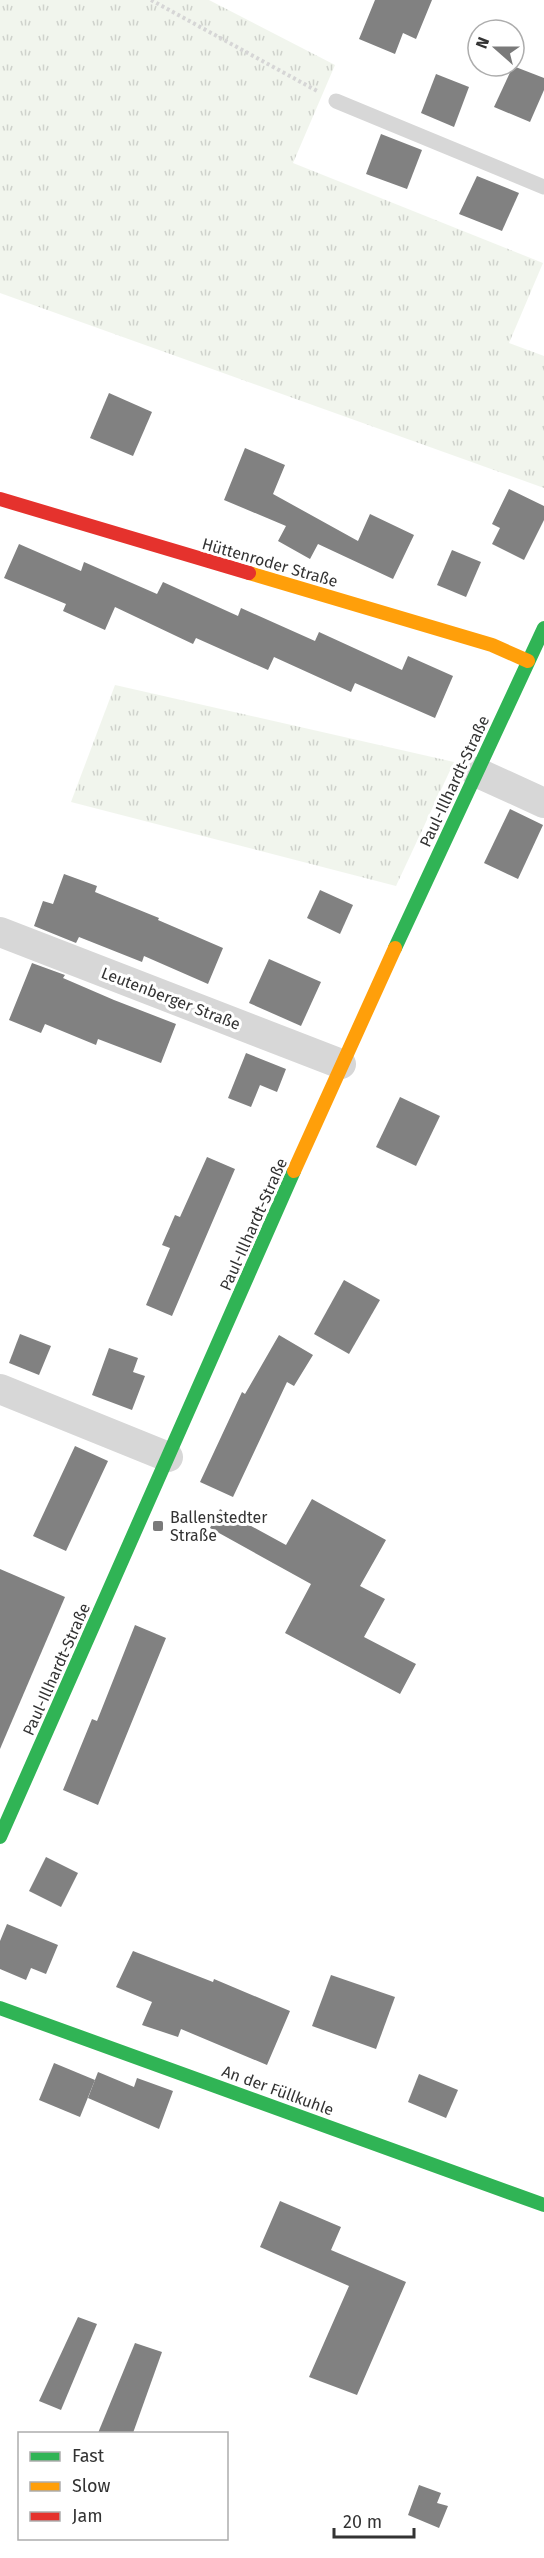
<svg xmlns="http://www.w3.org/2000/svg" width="544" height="2558" font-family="'Fira Sans',sans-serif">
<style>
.grass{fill:url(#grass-tufts)}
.building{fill:#818181}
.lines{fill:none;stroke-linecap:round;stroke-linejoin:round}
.path{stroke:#d6d6d6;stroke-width:4;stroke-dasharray:3 3;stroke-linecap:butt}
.lane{stroke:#d7d7d7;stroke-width:15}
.street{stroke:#d7d7d7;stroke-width:30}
.fast{stroke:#30b455;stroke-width:14}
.slow{stroke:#ff9f0a;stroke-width:14}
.jam{stroke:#e5322d;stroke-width:14}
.poi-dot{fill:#7a7a7a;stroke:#fff;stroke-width:2}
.labels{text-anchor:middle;stroke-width:6;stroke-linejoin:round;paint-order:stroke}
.street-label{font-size:16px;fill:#333;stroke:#fff}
.poi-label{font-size:16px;fill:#333;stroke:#fff;text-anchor:start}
</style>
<defs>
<pattern id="grass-tufts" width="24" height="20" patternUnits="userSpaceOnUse" patternTransform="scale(1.5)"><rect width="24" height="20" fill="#f1f5ed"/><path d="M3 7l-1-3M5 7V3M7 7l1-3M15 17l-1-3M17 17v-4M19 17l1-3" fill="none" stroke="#cfd2cc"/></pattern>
</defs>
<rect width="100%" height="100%" fill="#fff"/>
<!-- grass -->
<g class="grass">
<path d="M 0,0 L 209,0 L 335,65 L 293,163 L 543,263 L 509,343 L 544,356 L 544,488 L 0,293 Z"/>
<path d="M 115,685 L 454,762 L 396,886 L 71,802 Z"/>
</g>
<!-- building -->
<g class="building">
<path d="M 375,0 L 432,0 L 416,39 L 403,33 L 395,54 L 359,39 Z"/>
<path d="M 513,66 L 544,78 L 544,90 L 530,122 L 494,107 Z"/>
<path d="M 436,74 L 469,87 L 454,127 L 421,113 Z"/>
<path d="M 381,134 L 422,150 L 407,189 L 366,174 Z"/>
<path d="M 477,176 L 519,193 L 502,231 L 459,214 Z"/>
<path d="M 109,393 L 152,412 L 133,456 L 90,438 Z"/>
<path d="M 245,448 L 285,465 L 273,494 L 358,541 L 370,514 L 414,535 L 393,579 L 318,544 L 310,559 L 278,541 L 286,526 L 224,500 Z"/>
<path d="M 509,489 L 544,506 L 544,520 L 524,560 L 492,544 L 500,528 L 492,524 Z"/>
<path d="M 19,544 L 81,571 L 84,562 L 157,594 L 163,582 L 238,616 L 241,608 L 315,641 L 319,632 L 402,670 L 408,656 L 453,676 L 435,718 L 355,683 L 351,692 L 274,657 L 268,670 L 196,638 L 193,644 L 115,607 L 105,630 L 63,611 L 66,604 L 4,578 Z"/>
<path d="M 452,550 L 481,562 L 466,597 L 437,585 Z"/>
<path d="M 510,809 L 543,825 L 518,879 L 484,863 Z"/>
<path d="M 64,874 L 97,886 L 95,892 L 159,918 L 158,920 L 223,948 L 208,984 L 144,956 L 142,962 L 79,937 L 76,943 L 34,926 L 43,901 L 53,904 Z"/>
<path d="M 320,890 L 353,905 L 340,934 L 307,918 Z"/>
<path d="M 269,959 L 321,982 L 301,1026 L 249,1003 Z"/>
<path d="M 32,963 L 65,975 L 63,978 L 114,1000 L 176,1024 L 161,1063 L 98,1039 L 96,1045 L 45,1024 L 41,1033 L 9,1020 Z"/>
<path d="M 246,1053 L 286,1069 L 277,1092 L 260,1085 L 251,1107 L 228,1098 Z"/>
<path d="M 400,1097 L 440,1116 L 416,1166 L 376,1147 Z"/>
<path d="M 207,1157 L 235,1169 L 172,1316 L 146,1305 L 170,1248 L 162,1245 L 175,1215 L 180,1217 Z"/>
<path d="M 344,1280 L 380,1300 L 349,1354 L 314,1334 Z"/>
<path d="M 20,1334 L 51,1346 L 39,1375 L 9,1363 Z"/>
<path d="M 279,1335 L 313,1355 L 294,1386 L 287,1382 L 233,1497 L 200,1482 L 242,1392 L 245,1394 Z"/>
<path d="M 109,1348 L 138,1358 L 133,1372 L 145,1376 L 132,1410 L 92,1395 Z"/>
<path d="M 75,1446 L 108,1461 L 66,1551 L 33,1536 Z"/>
<path d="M 312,1499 L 386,1540 L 360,1586 L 385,1599 L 364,1637 L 416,1664 L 400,1694 L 285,1633 L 311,1584 L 210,1528 L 220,1509 L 286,1545 Z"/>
<path d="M 0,1569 L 65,1597 L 0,1749 Z"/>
<path d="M 135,1625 L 166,1638 L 98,1805 L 63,1790 L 92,1719 L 97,1721 Z"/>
<path d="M 46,1857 L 78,1873 L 61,1907 L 29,1891 Z"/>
<path d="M 7,1924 L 58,1945 L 46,1974 L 31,1968 L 26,1980 L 0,1969 L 0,1941 Z"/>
<path d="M 133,1951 L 213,1982 L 214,1979 L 290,2011 L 267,2065 L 181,2029 L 178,2037 L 142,2025 L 152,2002 L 116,1987 Z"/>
<path d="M 331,1975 L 395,1997 L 376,2049 L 312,2026 Z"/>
<path d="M 54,2063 L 95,2080 L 80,2117 L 39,2100 Z"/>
<path d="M 98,2072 L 134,2087 L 137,2078 L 173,2091 L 159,2129 L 88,2098 Z"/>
<path d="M 419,2074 L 458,2090 L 446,2118 L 408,2102 Z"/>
<path d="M 280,2201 L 341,2227 L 331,2250 L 406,2282 L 357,2395 L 309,2377 L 349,2286 L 260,2247 Z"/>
<path d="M 78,2317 L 97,2324 L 61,2410 L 39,2401 Z"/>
<path d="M 135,2343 L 162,2352 L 133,2433 L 98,2433 Z"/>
<path d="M 419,2485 L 441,2493 L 437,2503 L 448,2506 L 439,2528 L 408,2515 Z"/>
</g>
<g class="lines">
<!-- path -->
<path class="path" d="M 151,0 L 319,92"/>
<!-- lane -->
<path class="lane" d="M 336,101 L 544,187"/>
<!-- street -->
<g class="street">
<path d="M 476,772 L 544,803"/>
<path d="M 0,932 L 341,1064"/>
<path d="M 0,1389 L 168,1457"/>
</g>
<!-- fast -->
<g class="fast">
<path d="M 395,948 L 544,628"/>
<path d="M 0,1837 L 294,1171"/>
<path d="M 0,2008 L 544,2205"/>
</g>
<!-- slow -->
<g class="slow">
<path d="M 249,573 L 492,645 L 528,661"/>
<path d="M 294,1171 L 395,948"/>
</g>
<!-- jam -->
<path class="jam" d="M 0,499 L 249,573"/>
</g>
<!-- markers -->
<rect class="poi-dot" x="152" y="1520" width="12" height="12" rx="3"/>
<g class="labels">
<!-- street labels -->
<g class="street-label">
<text transform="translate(270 562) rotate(16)" y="6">Hüttenroder Straße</text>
<text transform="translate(454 781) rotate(-65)" y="6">Paul-Illhardt-Straße</text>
<text transform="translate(171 998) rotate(21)" y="6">Leutenberger Straße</text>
<text transform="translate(253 1224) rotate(-66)" y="6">Paul-Illhardt-Straße</text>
<text transform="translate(56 1669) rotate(-66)" y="6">Paul-Illhardt-Straße</text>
<text transform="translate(278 2090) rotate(20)" y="6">An der Füllkuhle</text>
</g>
<!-- poi labels -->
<g class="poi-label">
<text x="170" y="1523">Ballenstedter<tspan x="170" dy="18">Straße</tspan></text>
</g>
</g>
<!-- legend -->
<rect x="18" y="2432" width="210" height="108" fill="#ffffff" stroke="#adadad" stroke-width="1.5"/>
<rect x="30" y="2452" width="30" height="9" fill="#30b455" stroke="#adadad" stroke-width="1.5"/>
<text x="72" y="2462" font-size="18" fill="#333333">Fast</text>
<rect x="30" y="2482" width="30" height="9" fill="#ff9f0a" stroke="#adadad" stroke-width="1.5"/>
<text x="72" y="2492" font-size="18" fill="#333333">Slow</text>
<rect x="30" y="2512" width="30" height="9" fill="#e5322d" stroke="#adadad" stroke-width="1.5"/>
<text x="72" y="2522" font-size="18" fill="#333333">Jam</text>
<!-- north arrow -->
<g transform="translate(496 48) rotate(291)"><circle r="28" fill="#ffffff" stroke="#adadad" stroke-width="1.5"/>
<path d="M0-4.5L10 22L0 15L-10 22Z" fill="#7a7a7a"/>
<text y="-9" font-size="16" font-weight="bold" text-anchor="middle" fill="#333333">N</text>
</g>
<!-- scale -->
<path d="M334 2528v9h80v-9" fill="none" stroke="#333333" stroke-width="3"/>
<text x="343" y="2528" font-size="18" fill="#333333" stroke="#ffffff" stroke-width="4.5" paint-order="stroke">20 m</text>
</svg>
